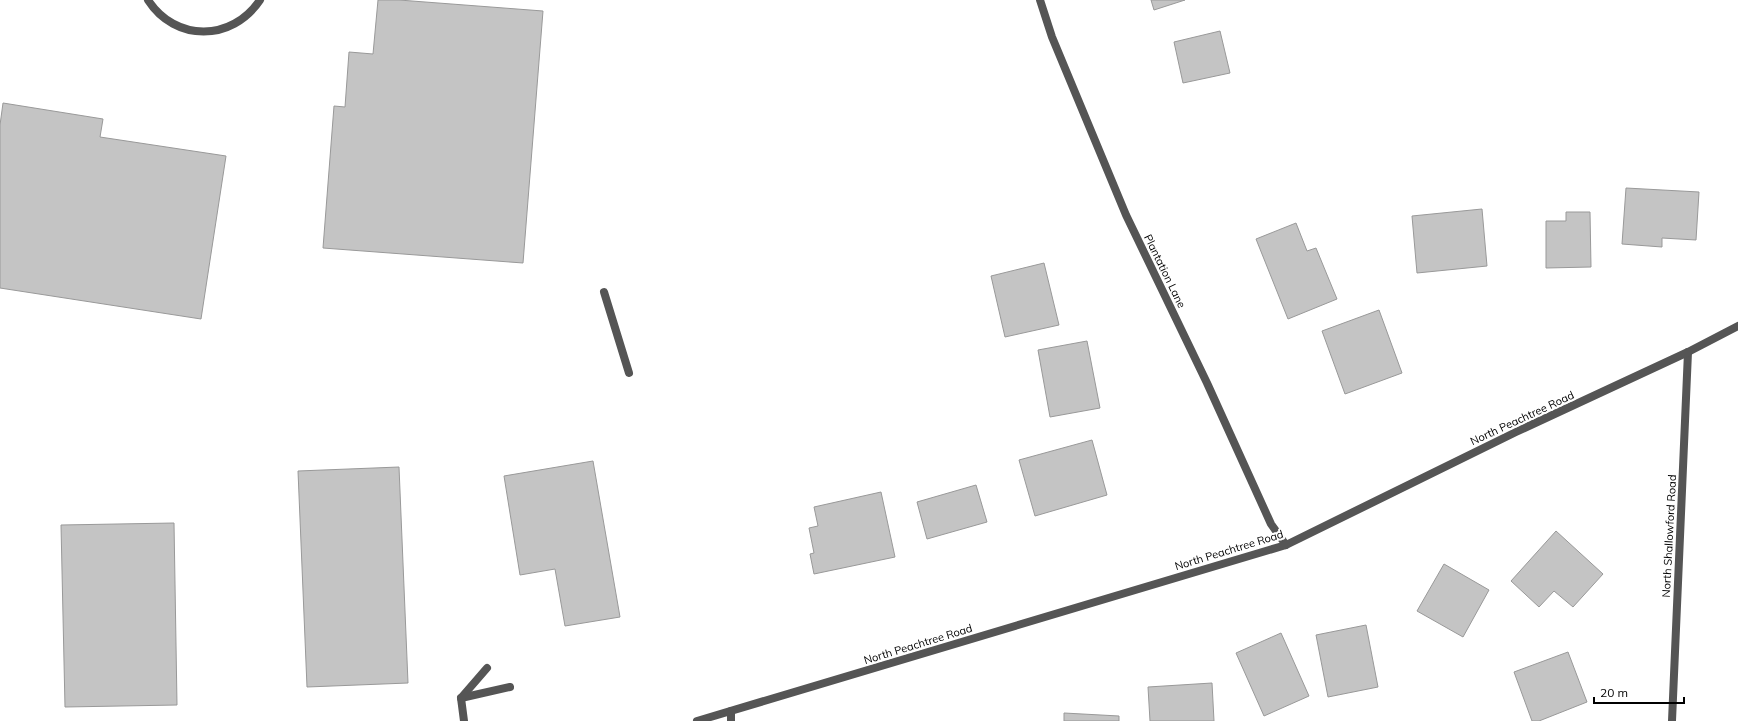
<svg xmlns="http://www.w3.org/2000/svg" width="1738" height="721" font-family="Mulish,sans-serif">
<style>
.building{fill:#c4c4c4;stroke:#999}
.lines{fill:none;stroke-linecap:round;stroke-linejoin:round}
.service{stroke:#555;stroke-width:8}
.minor{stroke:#555;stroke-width:8}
.tertiary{stroke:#555;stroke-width:8}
.labels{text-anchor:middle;stroke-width:4;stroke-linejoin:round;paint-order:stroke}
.street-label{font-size:11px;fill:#000;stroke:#fff}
</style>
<rect width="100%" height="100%" fill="#fff"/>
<!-- building -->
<g class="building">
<path d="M 378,0 L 399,0 L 543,11 L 523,263 L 323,248 L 334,106 L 345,107 L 349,52 L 373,54 Z"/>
<path d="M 1151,0 L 1185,0 L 1154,10 Z"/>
<path d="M 1220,31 L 1230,73 L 1183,83 L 1174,42 Z"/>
<path d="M 3,103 L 103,119 L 100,137 L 226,156 L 201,319 L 0,288 L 0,125 Z"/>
<path d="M 1626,188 L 1699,192 L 1696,240 L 1662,238 L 1662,247 L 1622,244 Z"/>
<path d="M 1482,209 L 1487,266 L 1417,273 L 1412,216 Z"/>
<path d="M 1566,212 L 1590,212 L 1591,267 L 1546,268 L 1546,221 L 1566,221 Z"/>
<path d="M 1296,223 L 1307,251 L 1316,248 L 1337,299 L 1288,319 L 1256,239 Z"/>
<path d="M 1044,263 L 1059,325 L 1005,337 L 991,276 Z"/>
<path d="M 1379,310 L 1402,373 L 1345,394 L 1322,331 Z"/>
<path d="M 1087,341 L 1100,408 L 1050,417 L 1038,350 Z"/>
<path d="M 1092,440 L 1107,495 L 1035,516 L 1019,460 Z"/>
<path d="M 593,461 L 620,617 L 565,626 L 555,569 L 520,575 L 504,476 Z"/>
<path d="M 399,467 L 408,683 L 307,687 L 298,471 Z"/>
<path d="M 976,485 L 987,522 L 927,539 L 917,502 Z"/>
<path d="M 881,492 L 895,557 L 814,574 L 810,554 L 814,553 L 809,528 L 818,526 L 814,507 Z"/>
<path d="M 174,523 L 177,705 L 65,707 L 61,525 Z"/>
<path d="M 1556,531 L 1603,574 L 1573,607 L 1554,591 L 1539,607 L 1511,581 Z"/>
<path d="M 1444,564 L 1489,590 L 1463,637 L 1417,611 Z"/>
<path d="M 1366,625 L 1378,687 L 1328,697 L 1316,635 Z"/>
<path d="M 1281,633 L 1309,696 L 1264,716 L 1236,653 Z"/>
<path d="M 1568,652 L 1587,702 L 1539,721 L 1532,721 L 1514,672 Z"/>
<path d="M 1212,683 L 1214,721 L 1150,721 L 1148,687 Z"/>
<path d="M 1064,713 L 1119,716 L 1119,721 L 1064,721 Z"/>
</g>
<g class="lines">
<!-- service -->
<g class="service">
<path d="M 604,292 L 629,373"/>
<path d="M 461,698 L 510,687"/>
<path d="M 464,721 L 461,698 L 487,668"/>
<path d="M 731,721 L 731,711"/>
</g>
<!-- minor -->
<g class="minor">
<path d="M 148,0 C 175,42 232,42 260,0"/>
<path d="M 1040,0 L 1052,37 L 1126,215 L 1207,383 L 1271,524 L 1286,545"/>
<path d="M 1672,721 L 1688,352"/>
</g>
<!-- tertiary -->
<path class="tertiary" d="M 697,721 L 1286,545 L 1516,432 L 1688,352 L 1738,326"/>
</g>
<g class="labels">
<!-- street labels -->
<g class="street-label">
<text transform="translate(1165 271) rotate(64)" y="4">Plantation Lane</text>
<text transform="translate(1522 418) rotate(-25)" y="4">North Peachtree Road</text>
<text transform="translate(1669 536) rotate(-87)" y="4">North Shallowford Road</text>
<text transform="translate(1229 550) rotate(-17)" y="4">North Peachtree Road</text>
<text transform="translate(918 644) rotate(-17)" y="4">North Peachtree Road</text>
</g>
</g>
<!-- scale -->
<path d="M1594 697v6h90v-6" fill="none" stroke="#000000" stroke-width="2"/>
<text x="1600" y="697" font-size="12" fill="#000000" stroke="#ffffff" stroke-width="3" paint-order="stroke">20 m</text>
</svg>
